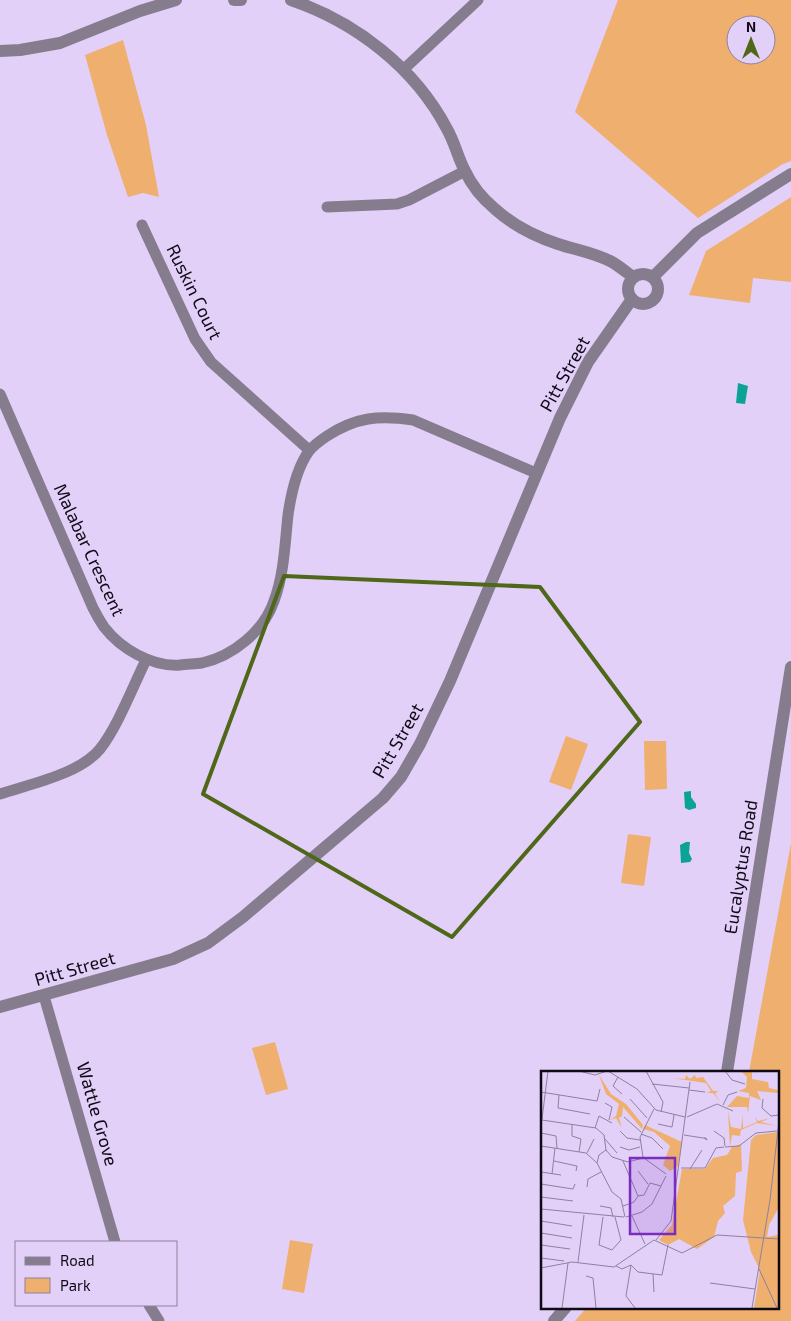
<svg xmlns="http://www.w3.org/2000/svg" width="791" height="1321" font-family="'Exo 2',sans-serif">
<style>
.green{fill:#efaf6e;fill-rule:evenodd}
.water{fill:#0ca397}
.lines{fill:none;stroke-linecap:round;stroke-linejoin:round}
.minor{stroke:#857d8e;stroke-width:11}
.tertiary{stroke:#857d8e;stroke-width:12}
.marked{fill:none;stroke:#4e6718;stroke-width:4;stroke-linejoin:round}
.labels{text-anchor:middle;stroke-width:4.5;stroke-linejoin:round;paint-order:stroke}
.street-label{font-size:18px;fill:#100a17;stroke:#e2d0f8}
.inset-road{fill:none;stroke:#8e819e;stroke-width:1}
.view{fill:#7b2cbf;fill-opacity:0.15;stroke:#7b2cbf;stroke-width:2.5}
.inset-edge{fill:none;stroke:#100a17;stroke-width:2.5}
</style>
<rect width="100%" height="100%" fill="#e2d0f8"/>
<!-- green -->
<g class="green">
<path d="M 618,0 L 791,0 L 791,161 L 783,164 L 698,218 L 575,112 ZM 736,25 L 766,25 L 766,55 L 736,55 Z"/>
<path d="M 123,40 L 146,125 L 159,197 L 143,193 L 128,197 L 107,135 L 85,55 Z"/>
<path d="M 791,197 L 791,282 L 753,278 L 750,303 L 689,295 L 706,251 Z"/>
<path d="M 566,736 L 588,744 L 571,790 L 549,782 Z"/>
<path d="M 644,741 L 666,741 L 667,789 L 645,790 Z"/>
<path d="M 628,834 L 651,837 L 644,886 L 621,883 Z"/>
<path d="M 791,843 L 791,1321 L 575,1321 L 587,1307 L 777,1307 L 777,1072 L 749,1072 Z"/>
<path d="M 275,1042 L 288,1089 L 266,1095 L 252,1048 Z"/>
<path d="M 290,1240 L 313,1244 L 304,1293 L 282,1289 Z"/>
</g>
<!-- water -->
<g class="water">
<path d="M 738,383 L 748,386 L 745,404 L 736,403 Z"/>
<path d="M 691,791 L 691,797 L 696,804 L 696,808 L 689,810 L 685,808 L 684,792 Z"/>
<path d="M 686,842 L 690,842 L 689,853 L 692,859 L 690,862 L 681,863 L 680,845 Z"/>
</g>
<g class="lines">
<!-- minor -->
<g class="minor">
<path d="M 404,69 L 478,0"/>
<path d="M 327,207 L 397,204 L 409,200 L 465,171"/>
<path d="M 142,225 L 195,339 L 211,362 L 309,450"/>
<path d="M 0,394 L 93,608 C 96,614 100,621 104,627 C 121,649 152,667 180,665 C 187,664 195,664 202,663 C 233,656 264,631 274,601 C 284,575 285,543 288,515 C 291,494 296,469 309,451 C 314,445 321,440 327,436 C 356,417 379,415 413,420 L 536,473"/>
<path d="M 0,794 C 30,784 80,774 100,749 C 118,726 133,686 146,660"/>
<path d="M 44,996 L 115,1242"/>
<path d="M 149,1305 L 159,1321"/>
</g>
<!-- tertiary -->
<g class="tertiary">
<path d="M 234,0 L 241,0"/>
<path d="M 291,0 C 356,22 415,68 447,129 C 455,143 458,158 465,171 C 472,186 483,199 495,209 C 514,226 534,236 558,244 C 576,250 595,253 612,262 C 619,266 626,272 633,277"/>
<path d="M 0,51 L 20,50 L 60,43 L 140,11 L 176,0"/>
<circle cx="643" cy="289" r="15"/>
<path d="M 653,277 L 697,233 L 791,174"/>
<path d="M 0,1007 L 173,959 L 208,943 L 243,917 L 383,798 L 401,777 L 420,744 L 450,681 L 560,418 L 588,362 L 632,299"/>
<path d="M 727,1072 L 791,667"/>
<path d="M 554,1321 L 566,1307"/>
</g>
</g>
<!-- marked area -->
<path class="marked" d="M 284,576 L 540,587 L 640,722 L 452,937 L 203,794 Z"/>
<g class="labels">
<!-- street labels -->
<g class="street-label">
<text transform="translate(194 292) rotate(64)" y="6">Ruskin Court</text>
<text transform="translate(565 374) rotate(-61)" y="6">Pitt Street</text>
<text transform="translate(89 550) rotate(65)" y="6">Malabar Crescent</text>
<text transform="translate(398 741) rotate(-60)" y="6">Pitt Street</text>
<text transform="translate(741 867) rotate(-81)" y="6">Eucalyptus Road</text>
<text transform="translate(75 969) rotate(-16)" y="6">Pitt Street</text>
<text transform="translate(97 1114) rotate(74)" y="6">Wattle Grove</text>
</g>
</g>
<!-- overview -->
<g transform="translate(541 1071)">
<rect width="238" height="238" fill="#e2d0f8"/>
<path d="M 200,0 L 211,0 L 211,8 L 227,11 L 228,17 L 237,19 L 237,22 L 216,20 L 220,29 L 209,25 L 207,42 L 206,36 L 186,36 L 196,25 L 208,27 L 208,22 L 197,20 L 205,17 L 206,6 ZM 58,4 L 70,23 L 85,33 L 102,54 L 101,58 L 82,36 L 81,45 L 78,47 L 81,57 L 75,47 L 69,49 L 75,45 L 78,33 L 65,23 ZM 145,4 L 149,8 L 154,4 L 155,7 L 162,6 L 172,20 L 177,20 L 174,23 L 179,31 L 172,22 L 166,22 L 170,20 L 165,12 L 131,7 L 144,8 ZM 187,40 L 190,56 L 200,58 L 202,44 L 202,57 L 216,51 L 214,46 L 217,50 L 229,47 L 220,51 L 236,55 L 216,52 L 200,59 L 199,65 L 191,64 L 189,76 ZM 104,54 L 141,71 L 137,95 L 129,100 L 122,94 L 129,75 L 113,61 L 102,58 ZM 237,61 L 237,138 L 228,154 L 226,166 L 237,164 L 237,237 L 213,237 L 219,199 L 210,181 L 202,149 L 210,69 L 215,64 ZM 200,73 L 201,100 L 195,102 L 194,125 L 182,135 L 184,142 L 177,150 L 173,166 L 156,178 L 138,168 L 127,174 L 118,169 L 131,154 L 141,98 L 164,98 L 172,87 L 186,84 L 191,76 Z" fill="#efaf6e"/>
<path class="inset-road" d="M 38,0 L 54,4 L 66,0M 67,0 L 96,18 L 115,39 L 144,46M 105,0 L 122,31 L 120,41M 184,0 L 191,9 L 204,13M 77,6 L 72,15 L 81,23M 111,13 L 148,17M 148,19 L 164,21M 0,21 L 56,30 L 59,18M 18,24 L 17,37 L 49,43M 89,28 L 106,47M 222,28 L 221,37 L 230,45 L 238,44M 64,32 L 71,36 L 68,49M 182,34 L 187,24 L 196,21M 83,46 L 100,61M 146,46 L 176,33 L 192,40M 1,48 L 7,0M 1,49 L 55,57 L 63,64 L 65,79 L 71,86 L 87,91 L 102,87M 117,53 L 131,56 L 133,44M 31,54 L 31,65 L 40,68 L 38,81M 54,57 L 58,45 L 71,52M 79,60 L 86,67 L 99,69M 173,60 L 183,67 L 184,75M 0,62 L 15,65 L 16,77M 100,63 L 111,67 L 122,78M 143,64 L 162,67 L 165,67 L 166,69 L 163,67M 64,68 L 76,82M 0,75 L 45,82 L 56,92M 79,76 L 88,79 L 99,76M 184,76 L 198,75 L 215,62 L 236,60M 65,79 L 58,84 L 56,92 L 71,121 L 80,128 L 84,146M 46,82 L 53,68M 102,86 L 99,66 L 113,38M 103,87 L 125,103M 13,90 L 36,95 L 35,100M 82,90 L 97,125 L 103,124 L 109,112 L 120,115M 140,97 L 164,97 L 175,77 L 183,76M 149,98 L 161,79M 97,100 L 107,113M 0,101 L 20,104M 11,103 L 14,77M 0,113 L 32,118 L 34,113M 46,116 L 47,108 L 60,101M 0,126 L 32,130M 59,135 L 70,137 L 72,146M 82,135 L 93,131 L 97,125M 0,138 L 83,146M 91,145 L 104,173M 62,146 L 58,174 L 71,179 L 80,169 L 74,146M 85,146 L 101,141 L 111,133 L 125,105M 0,150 L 31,155M 0,162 L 31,167M 115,169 L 130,150 L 149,11M 0,174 L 29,178M 0,187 L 23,190M 37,191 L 43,144M 90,194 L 97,201 L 121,204 L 127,174M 75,195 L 81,198 L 90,194 L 85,225 L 94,237M 0,197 L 31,191 L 73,196 L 113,169 L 141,182 L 176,164 L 238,168M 218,198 L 236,237M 112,203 L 113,221M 45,205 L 52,207 L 55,237M 169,212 L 214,218M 21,237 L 27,192M 211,237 L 229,129 L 238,50"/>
<path class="view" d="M 89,87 L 134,87 L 134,163 L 89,163 Z"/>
<rect width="238" height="238" class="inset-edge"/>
</g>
<!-- legend -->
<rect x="15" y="1241" width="162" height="65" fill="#e2d0f8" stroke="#8e819e"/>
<rect x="25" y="1257" width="25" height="8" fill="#857d8e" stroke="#8e819e"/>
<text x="60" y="1266" font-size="15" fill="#100a17">Road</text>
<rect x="25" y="1278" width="25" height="15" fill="#efaf6e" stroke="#8e819e"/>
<text x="60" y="1291" font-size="15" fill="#100a17">Park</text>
<!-- north arrow -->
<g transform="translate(751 40)"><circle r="24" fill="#e2d0f8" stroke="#8e819e"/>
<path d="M0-4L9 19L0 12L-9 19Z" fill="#4e6718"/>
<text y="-8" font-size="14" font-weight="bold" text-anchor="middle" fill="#100a17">N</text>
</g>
</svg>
